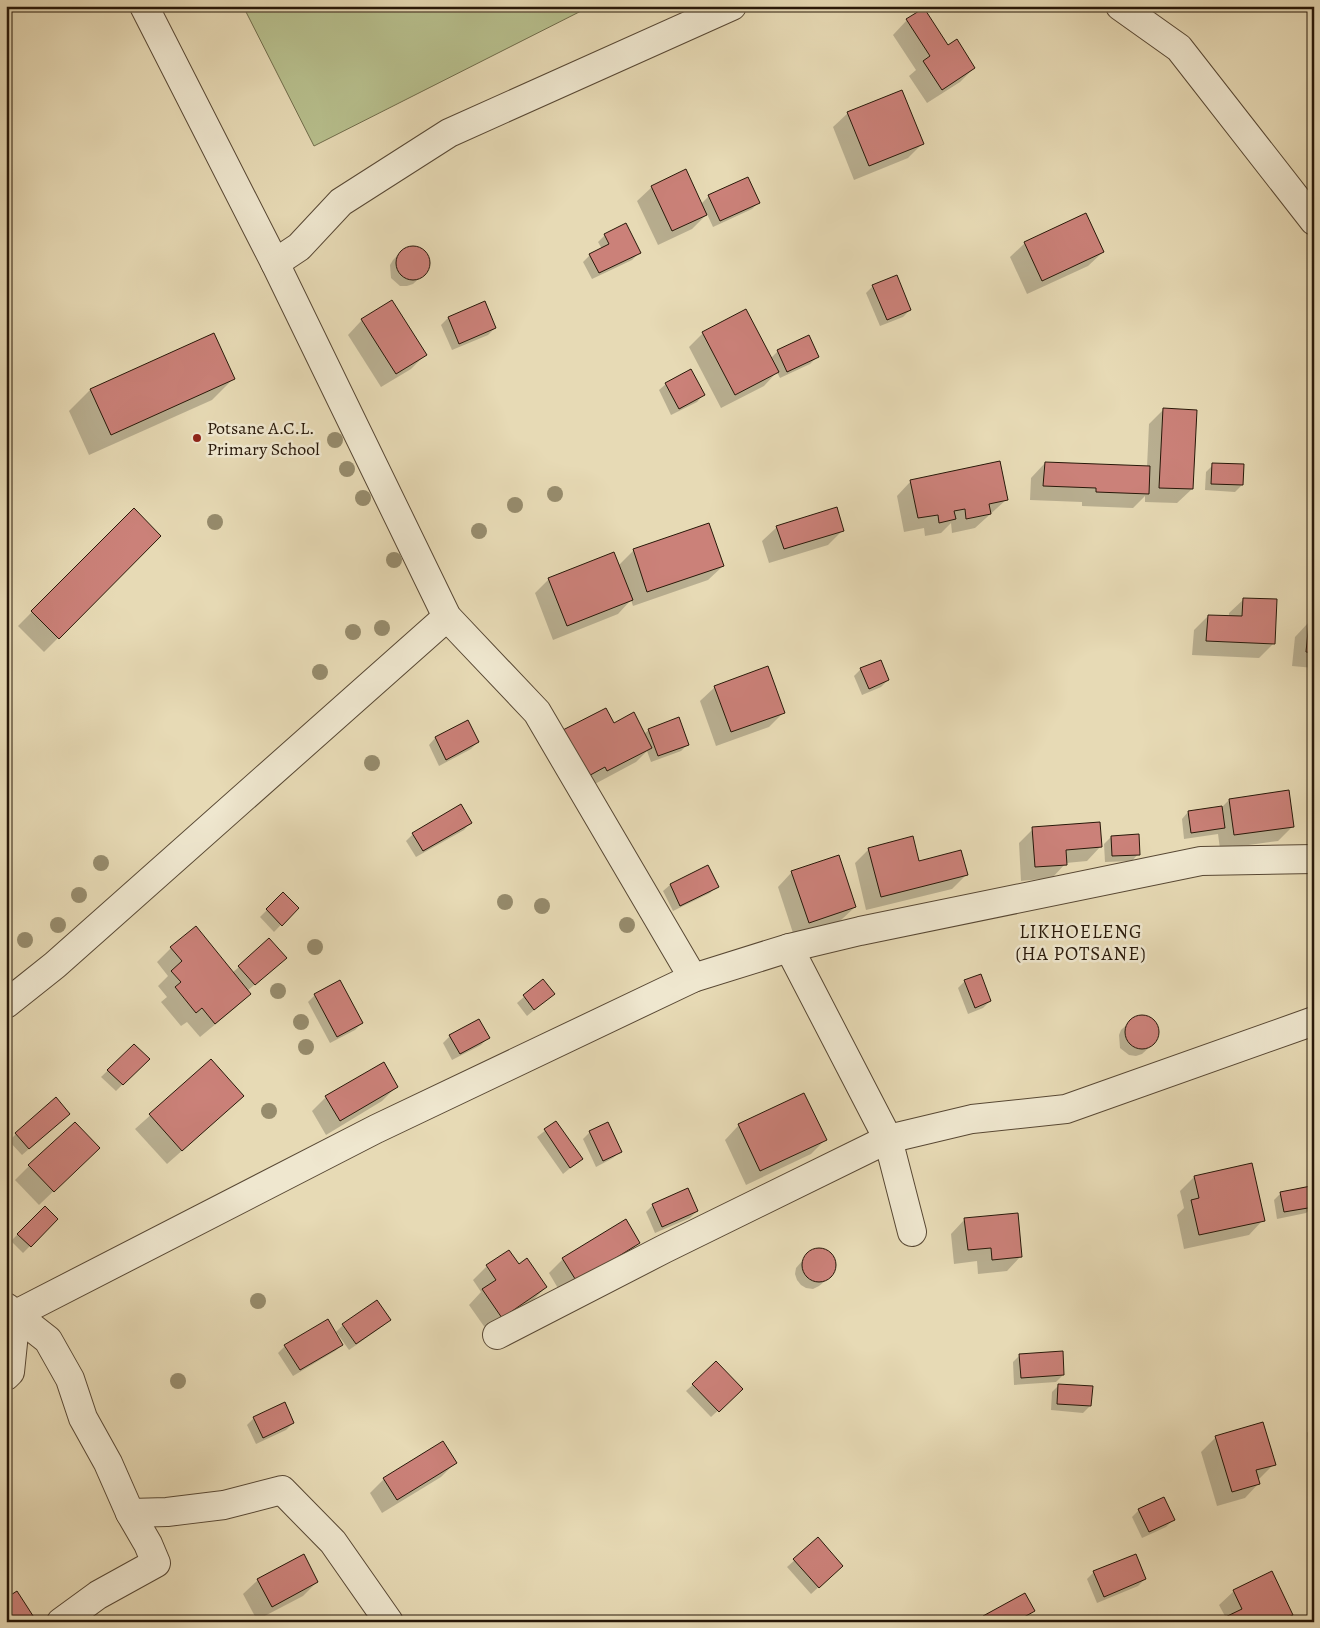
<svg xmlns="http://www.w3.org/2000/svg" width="1320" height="1628" font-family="Alegreya,serif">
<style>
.green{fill:#b7bf8d;stroke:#706c4b}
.shadow{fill:#0003}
.building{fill:#cb8179;stroke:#281809}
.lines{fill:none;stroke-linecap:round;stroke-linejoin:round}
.minor-casing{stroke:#584834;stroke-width:30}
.minor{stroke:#efe7cf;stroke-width:28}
.tree{fill:#968b6c}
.poi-dot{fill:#8f2418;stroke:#efe7cf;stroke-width:2}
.labels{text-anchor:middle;stroke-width:5;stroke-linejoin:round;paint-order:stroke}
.poi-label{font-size:18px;fill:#281809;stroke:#efe7cf;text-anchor:start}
.neighbourhood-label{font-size:19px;letter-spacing:1px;fill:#281809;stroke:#efe7cf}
</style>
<rect width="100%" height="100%" fill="#e7dab5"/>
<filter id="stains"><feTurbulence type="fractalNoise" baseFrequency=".004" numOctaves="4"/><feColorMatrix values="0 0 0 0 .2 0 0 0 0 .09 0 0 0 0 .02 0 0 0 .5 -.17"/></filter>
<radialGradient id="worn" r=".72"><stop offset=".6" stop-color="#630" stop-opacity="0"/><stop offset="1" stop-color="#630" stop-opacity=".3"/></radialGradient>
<!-- green -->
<path class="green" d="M 243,6 L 591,6 L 314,146 Z"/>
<!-- shadow -->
<g class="shadow">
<path d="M 907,20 L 947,46 L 974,68 L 960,82 L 927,103 L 909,76 L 916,70 L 893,35 Z"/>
<path d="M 848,113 L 922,144 L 908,158 L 854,180 L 833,127 Z"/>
<path d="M 652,187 L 701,204 L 709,196 L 759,202 L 752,209 L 713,227 L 707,214 L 692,229 L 658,245 L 637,201 Z"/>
<path d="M 1085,215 L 1103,252 L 1088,266 L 1027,294 L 1010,257 L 1025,243 Z"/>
<path d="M 605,235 L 639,253 L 632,260 L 592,279 L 583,262 L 590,255 L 602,249 L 598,242 Z"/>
<path d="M 411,247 L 417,247 L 427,254 L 429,259 L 429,266 L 426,272 L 413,284 L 407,286 L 400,286 L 391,278 L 390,265 L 393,260 L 405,248 Z"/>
<path d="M 873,286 L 910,310 L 903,317 L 880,326 L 866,293 Z"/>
<path d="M 484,303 L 495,328 L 488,335 L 452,350 L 441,325 L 448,318 Z"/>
<path d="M 362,320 L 425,355 L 411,369 L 381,387 L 348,335 Z"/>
<path d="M 703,333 L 771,358 L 778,351 L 817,357 L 810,364 L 780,378 L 777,372 L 764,386 L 721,408 L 689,347 Z"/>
<path d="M 233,379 L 212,400 L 89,455 L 69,411 L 90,390 Z"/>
<path d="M 666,384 L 703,395 L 697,402 L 671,415 L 659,390 Z"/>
<path d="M 1163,410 L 1192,489 L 1177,503 L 1145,502 L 1145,496 L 1133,508 L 1082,506 L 1082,502 L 1030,500 L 1031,478 L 1045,463 L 1147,467 L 1149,424 Z"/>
<path d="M 1213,465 L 1242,485 L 1235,492 L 1205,490 L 1206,472 Z"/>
<path d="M 911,481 L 1007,499 L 975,528 L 952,533 L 951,523 L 941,533 L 925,536 L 924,528 L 904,532 L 897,496 Z"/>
<path d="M 134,509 L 160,536 L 44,652 L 18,626 Z"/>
<path d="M 777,527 L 843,530 L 828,545 L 769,563 L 762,541 Z"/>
<path d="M 634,550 L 723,566 L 708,580 L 633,606 L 631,600 L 618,614 L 553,640 L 535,593 L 549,579 L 618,566 Z"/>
<path d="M 1244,599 L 1274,643 L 1259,658 L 1192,655 L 1194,630 L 1208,616 L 1229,617 L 1229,613 Z"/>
<path d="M 1309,622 L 1314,623 L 1314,668 L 1292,666 L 1295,637 Z"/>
<path d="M 861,669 L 888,680 L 881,687 L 862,695 L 854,676 Z"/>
<path d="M 715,687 L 783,713 L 769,727 L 716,746 L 700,701 Z"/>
<path d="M 467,722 L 478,742 L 471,749 L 439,766 L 429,745 L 435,738 Z"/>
<path d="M 613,724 L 644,734 L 649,730 L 688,744 L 681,751 L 651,762 L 647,751 L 636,762 L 593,785 L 569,792 Z"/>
<path d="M 1229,800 L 1293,826 L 1278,841 L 1220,849 L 1218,834 L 1184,839 L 1182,819 L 1188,812 L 1222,807 Z"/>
<path d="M 470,823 L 464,830 L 416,857 L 406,841 L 413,834 Z"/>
<path d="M 1033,829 L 1101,846 L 1087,861 L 1066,863 L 1052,878 L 1021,881 L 1019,843 Z"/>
<path d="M 1111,837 L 1138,854 L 1132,861 L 1105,862 L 1104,844 Z"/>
<path d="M 869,849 L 918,862 L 967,874 L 952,889 L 866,910 L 855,863 Z"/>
<path d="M 708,866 L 717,886 L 710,893 L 673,911 L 663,891 L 670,885 Z"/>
<path d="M 792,872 L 855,907 L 840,921 L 794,936 L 778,887 Z"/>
<path d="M 283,894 L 297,908 L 274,932 L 260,917 Z"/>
<path d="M 171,948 L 232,973 L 239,967 L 278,965 L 247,991 L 250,994 L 235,1008 L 200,1037 L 187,1022 L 181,1026 L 161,1002 L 167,997 L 158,986 L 168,976 L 157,962 Z"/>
<path d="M 542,981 L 553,994 L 527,1016 L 517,1003 Z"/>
<path d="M 965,981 L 990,1001 L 983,1008 L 968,1014 L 958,988 Z"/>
<path d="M 315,995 L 362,1023 L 355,1030 L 330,1043 L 308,1002 Z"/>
<path d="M 1146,1017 L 1151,1019 L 1156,1024 L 1158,1036 L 1155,1042 L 1142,1054 L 1136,1056 L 1129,1055 L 1120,1048 L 1119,1035 L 1121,1030 L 1134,1018 Z"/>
<path d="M 450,1036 L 488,1038 L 481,1045 L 452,1060 L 443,1043 Z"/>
<path d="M 134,1045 L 148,1059 L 116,1091 L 101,1077 Z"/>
<path d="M 211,1061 L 228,1110 L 167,1164 L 135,1129 Z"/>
<path d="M 396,1087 L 382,1101 L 326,1135 L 312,1111 L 326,1097 Z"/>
<path d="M 61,1121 L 22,1155 L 9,1141 L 16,1134 Z"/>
<path d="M 556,1122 L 581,1159 L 563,1174 L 537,1137 Z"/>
<path d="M 739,1125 L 825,1140 L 811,1154 L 746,1185 L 725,1140 Z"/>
<path d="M 590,1132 L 620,1152 L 613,1158 L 596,1167 L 583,1139 Z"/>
<path d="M 84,1162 L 39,1205 L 15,1180 L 29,1166 Z"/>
<path d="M 1251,1165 L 1263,1220 L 1249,1235 L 1184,1249 L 1177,1215 L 1184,1208 L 1180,1191 L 1194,1177 Z"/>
<path d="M 1281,1193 L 1313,1207 L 1306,1213 L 1277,1219 L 1274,1200 Z"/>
<path d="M 653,1205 L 697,1211 L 690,1218 L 655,1233 L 646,1212 Z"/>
<path d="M 45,1207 L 57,1219 L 23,1253 L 11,1241 Z"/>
<path d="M 965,1219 L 1021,1256 L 1007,1271 L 978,1274 L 977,1261 L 954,1264 L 951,1234 Z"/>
<path d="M 639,1242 L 625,1257 L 562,1295 L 549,1273 L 563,1259 Z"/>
<path d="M 817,1249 L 828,1251 L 835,1262 L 835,1268 L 832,1275 L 819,1286 L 813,1289 L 806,1288 L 801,1285 L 797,1280 L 795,1274 L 796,1268 L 811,1251 Z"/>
<path d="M 487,1266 L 519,1266 L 546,1287 L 532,1301 L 488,1332 L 469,1305 L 481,1292 L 473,1280 Z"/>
<path d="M 389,1320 L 383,1326 L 349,1350 L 337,1333 L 335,1334 L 342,1345 L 335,1351 L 293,1376 L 278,1353 L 285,1346 L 335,1333 L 343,1325 Z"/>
<path d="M 1020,1355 L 1063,1375 L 1056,1382 L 1014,1385 L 1013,1362 Z"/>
<path d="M 716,1363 L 741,1389 L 711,1417 L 686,1391 Z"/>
<path d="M 1059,1385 L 1090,1406 L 1083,1413 L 1051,1410 L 1052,1392 Z"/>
<path d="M 254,1418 L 293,1423 L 286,1430 L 256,1444 L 247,1425 Z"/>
<path d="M 1314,1424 L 1314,1451 L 1308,1445 L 1307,1433 Z"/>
<path d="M 1216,1437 L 1274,1464 L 1258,1480 L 1259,1483 L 1245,1498 L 1217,1506 L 1201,1452 Z"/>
<path d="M 455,1463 L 441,1477 L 382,1513 L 370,1493 L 384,1479 Z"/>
<path d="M 1139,1510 L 1173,1520 L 1166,1527 L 1142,1538 L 1132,1517 Z"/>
<path d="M 818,1539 L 834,1573 L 811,1594 L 787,1567 Z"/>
<path d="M 1094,1572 L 1145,1579 L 1138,1586 L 1097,1603 L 1087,1579 Z"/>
<path d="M 258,1580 L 317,1582 L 303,1596 L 257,1620 L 243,1594 Z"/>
<path d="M 1234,1591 L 1292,1615 L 1285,1622 L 1218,1622 L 1226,1618 L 1219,1605 Z"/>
<path d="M 1033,1611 L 1026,1617 L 1019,1622 L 979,1622 L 984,1617 Z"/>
</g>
<!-- building -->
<g class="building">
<path d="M 924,8 L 948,45 L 957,39 L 975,68 L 942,90 L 923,61 L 930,56 L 906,19 Z"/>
<path d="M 902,90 L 924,144 L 869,166 L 847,112 Z"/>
<path d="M 686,169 L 707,215 L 672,231 L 651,186 Z"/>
<path d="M 748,177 L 760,203 L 720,221 L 708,195 Z"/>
<path d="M 1086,213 L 1104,252 L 1042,281 L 1024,242 Z"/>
<path d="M 626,223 L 641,253 L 599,273 L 589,254 L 609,244 L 604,234 Z"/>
<circle cx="413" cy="263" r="17"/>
<path d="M 897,275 L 911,310 L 887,320 L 872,285 Z"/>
<path d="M 392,300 L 427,355 L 396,374 L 361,319 Z"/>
<path d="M 485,301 L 496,328 L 459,344 L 448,317 Z"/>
<path d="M 746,309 L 779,372 L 735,395 L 702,332 Z"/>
<path d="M 214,333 L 235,379 L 111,435 L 90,389 Z"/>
<path d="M 809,335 L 819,357 L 787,372 L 777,350 Z"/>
<path d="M 691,369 L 705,395 L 679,409 L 665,383 Z"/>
<path d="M 1163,408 L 1197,410 L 1193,489 L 1159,488 Z"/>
<path d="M 1000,461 L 1008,500 L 989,504 L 991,514 L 966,519 L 965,509 L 954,511 L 956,519 L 939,523 L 938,515 L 918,518 L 910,480 Z"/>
<path d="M 1045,462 L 1150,466 L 1149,494 L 1096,492 L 1096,488 L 1043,486 Z"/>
<path d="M 1212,463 L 1244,464 L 1243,485 L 1211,484 Z"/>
<path d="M 837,507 L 844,531 L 784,549 L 776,526 Z"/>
<path d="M 134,508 L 161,536 L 59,639 L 31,611 Z"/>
<path d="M 709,523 L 724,566 L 647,592 L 633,549 Z"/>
<path d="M 614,552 L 633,600 L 567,626 L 548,578 Z"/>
<path d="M 1243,598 L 1277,599 L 1275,644 L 1206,641 L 1208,615 L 1242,616 Z"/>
<path d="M 1309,621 L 1314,621 L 1314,653 L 1306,652 Z"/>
<path d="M 881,660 L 889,680 L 869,689 L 860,668 Z"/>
<path d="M 768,666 L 785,713 L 731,732 L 714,686 Z"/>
<path d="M 606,708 L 614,723 L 634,712 L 652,748 L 607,771 L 605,767 L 583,779 L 559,732 Z"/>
<path d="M 679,717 L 689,745 L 658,756 L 648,729 Z"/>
<path d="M 468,720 L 479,742 L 446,760 L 435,737 Z"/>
<path d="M 1289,790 L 1294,827 L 1234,835 L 1229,799 Z"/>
<path d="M 461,804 L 472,823 L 423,851 L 412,833 Z"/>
<path d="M 1222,806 L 1225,828 L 1191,833 L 1188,811 Z"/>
<path d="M 1100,822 L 1102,847 L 1066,850 L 1067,865 L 1035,867 L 1032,827 Z"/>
<path d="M 1139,834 L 1140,855 L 1112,856 L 1111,836 Z"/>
<path d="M 913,836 L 919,861 L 961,850 L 968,875 L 881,897 L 868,848 Z"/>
<path d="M 839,855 L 856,907 L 809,923 L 791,871 Z"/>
<path d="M 708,865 L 719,887 L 680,906 L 670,884 Z"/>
<path d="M 283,892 L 299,908 L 282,926 L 266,909 Z"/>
<path d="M 196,926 L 251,994 L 215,1024 L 202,1008 L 196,1013 L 175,987 L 181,982 L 171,971 L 182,961 L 170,947 Z"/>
<path d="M 269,938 L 287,958 L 255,985 L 238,966 Z"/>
<path d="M 981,974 L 991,1001 L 975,1008 L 964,980 Z"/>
<path d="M 543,979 L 555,994 L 534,1010 L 523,995 Z"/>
<path d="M 340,980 L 363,1023 L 337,1037 L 314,994 Z"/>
<circle cx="1142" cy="1032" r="17"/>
<path d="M 479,1019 L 490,1038 L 460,1054 L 449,1035 Z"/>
<path d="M 134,1044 L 150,1059 L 123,1085 L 107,1070 Z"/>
<path d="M 211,1059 L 244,1096 L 182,1151 L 149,1114 Z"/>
<path d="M 384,1062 L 398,1087 L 340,1121 L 325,1096 Z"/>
<path d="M 804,1093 L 827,1140 L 760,1171 L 738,1124 Z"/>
<path d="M 56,1097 L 70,1114 L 29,1149 L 15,1133 Z"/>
<path d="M 556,1121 L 583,1159 L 570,1168 L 544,1129 Z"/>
<path d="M 75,1122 L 100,1148 L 54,1192 L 28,1165 Z"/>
<path d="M 608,1122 L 622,1152 L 603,1161 L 589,1131 Z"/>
<path d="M 1252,1163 L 1265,1221 L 1199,1235 L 1191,1200 L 1199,1198 L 1194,1176 Z"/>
<path d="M 1311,1186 L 1314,1207 L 1284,1212 L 1280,1192 Z"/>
<path d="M 688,1188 L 698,1211 L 662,1227 L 652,1204 Z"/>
<path d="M 45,1206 L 58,1219 L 31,1247 L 17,1234 Z"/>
<path d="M 1018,1213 L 1022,1257 L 992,1260 L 991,1248 L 968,1250 L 964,1218 Z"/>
<path d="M 626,1219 L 640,1243 L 577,1282 L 562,1258 Z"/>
<circle cx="819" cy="1265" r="17"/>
<path d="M 509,1250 L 519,1264 L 527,1258 L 547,1287 L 502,1318 L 482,1289 L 496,1280 L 486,1265 Z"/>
<path d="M 377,1300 L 391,1320 L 356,1344 L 342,1324 Z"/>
<path d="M 328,1319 L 343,1345 L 300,1370 L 284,1345 Z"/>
<path d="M 1063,1351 L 1064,1375 L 1021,1378 L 1019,1354 Z"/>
<path d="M 716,1361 L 743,1389 L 719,1412 L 692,1384 Z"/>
<path d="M 1058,1384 L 1093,1386 L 1091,1406 L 1057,1404 Z"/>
<path d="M 285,1402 L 294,1423 L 263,1438 L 253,1417 Z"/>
<path d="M 1263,1422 L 1276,1465 L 1256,1470 L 1260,1484 L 1232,1492 L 1215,1436 Z"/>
<path d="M 443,1441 L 457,1463 L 397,1500 L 383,1478 Z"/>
<path d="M 1164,1497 L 1175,1520 L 1149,1532 L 1138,1509 Z"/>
<path d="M 818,1537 L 843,1566 L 819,1588 L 793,1559 Z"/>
<path d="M 304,1554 L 318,1582 L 272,1607 L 257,1579 Z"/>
<path d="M 1136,1554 L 1146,1579 L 1104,1597 L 1093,1571 Z"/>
<path d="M 1272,1571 L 1293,1615 L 1279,1622 L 1215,1622 L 1242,1609 L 1233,1590 Z"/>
<path d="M 17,1591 L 37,1622 L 6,1622 L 6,1598 Z"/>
<path d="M 1025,1593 L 1035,1611 L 1015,1622 L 986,1622 L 983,1616 Z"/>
</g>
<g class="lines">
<!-- minor casing -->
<g class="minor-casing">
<g id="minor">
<path d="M 144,6 L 275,263 L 447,617 L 537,712 L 693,978"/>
<path d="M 1120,6 L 1179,48 L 1314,221"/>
<path d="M 275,263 L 299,247 L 341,202 L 449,133 L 732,6"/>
<path d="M 789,948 L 888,1139 L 912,1232"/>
<path d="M 6,1004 L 55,965 L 447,617"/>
<path d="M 6,1307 L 48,1340 L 70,1379 L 83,1418 L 108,1463 L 130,1513 L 167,1512 L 224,1505 L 282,1490 L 333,1542 L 389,1622"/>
<path d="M 16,1314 L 376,1129 L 693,978 L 789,948 L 860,931 L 1201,861 L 1314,859"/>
<path d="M 497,1335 L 664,1249 L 888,1139 L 972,1119 L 1066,1109 L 1314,1021"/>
<path d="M 6,1376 L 10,1372 L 16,1314"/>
<path d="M 61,1622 L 98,1595 L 156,1563 L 148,1544 L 130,1513"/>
</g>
</g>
<!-- minor -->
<use href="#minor" class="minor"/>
</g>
<!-- trees -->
<g class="tree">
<circle cx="335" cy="440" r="8"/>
<circle cx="347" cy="469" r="8"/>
<circle cx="555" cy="494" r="8"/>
<circle cx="363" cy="498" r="8"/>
<circle cx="515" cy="505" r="8"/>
<circle cx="215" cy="522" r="8"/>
<circle cx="479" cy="531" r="8"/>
<circle cx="394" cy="560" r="8"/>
<circle cx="382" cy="628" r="8"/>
<circle cx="353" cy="632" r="8"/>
<circle cx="320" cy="672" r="8"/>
<circle cx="372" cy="763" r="8"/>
<circle cx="101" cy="863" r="8"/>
<circle cx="79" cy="895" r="8"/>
<circle cx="505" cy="902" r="8"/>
<circle cx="542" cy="906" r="8"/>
<circle cx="58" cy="925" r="8"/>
<circle cx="627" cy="925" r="8"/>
<circle cx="25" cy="940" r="8"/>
<circle cx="315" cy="947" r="8"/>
<circle cx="278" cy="991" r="8"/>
<circle cx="301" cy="1022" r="8"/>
<circle cx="306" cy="1047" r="8"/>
<circle cx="269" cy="1111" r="8"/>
<circle cx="258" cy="1301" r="8"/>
<circle cx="178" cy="1381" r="8"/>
</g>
<!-- markers -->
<circle class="poi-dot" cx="197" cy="438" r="5"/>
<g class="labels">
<!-- poi labels -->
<g class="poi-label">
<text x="207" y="434">Potsane A.C.L.<tspan x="207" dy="21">Primary School</tspan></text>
</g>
<!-- neighbourhood labels -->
<g class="neighbourhood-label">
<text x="1081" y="938">LIKHOELENG<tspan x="1081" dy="22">(HA POTSANE)</tspan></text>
</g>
</g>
<!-- margin -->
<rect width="1320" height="1628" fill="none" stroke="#e7dab5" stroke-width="25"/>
<rect x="8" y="8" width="1305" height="1613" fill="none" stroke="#281809" stroke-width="2.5"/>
<rect x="12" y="12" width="1295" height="1603" fill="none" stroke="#281809"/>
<rect width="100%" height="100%" filter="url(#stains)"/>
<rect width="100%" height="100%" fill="url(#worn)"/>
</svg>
